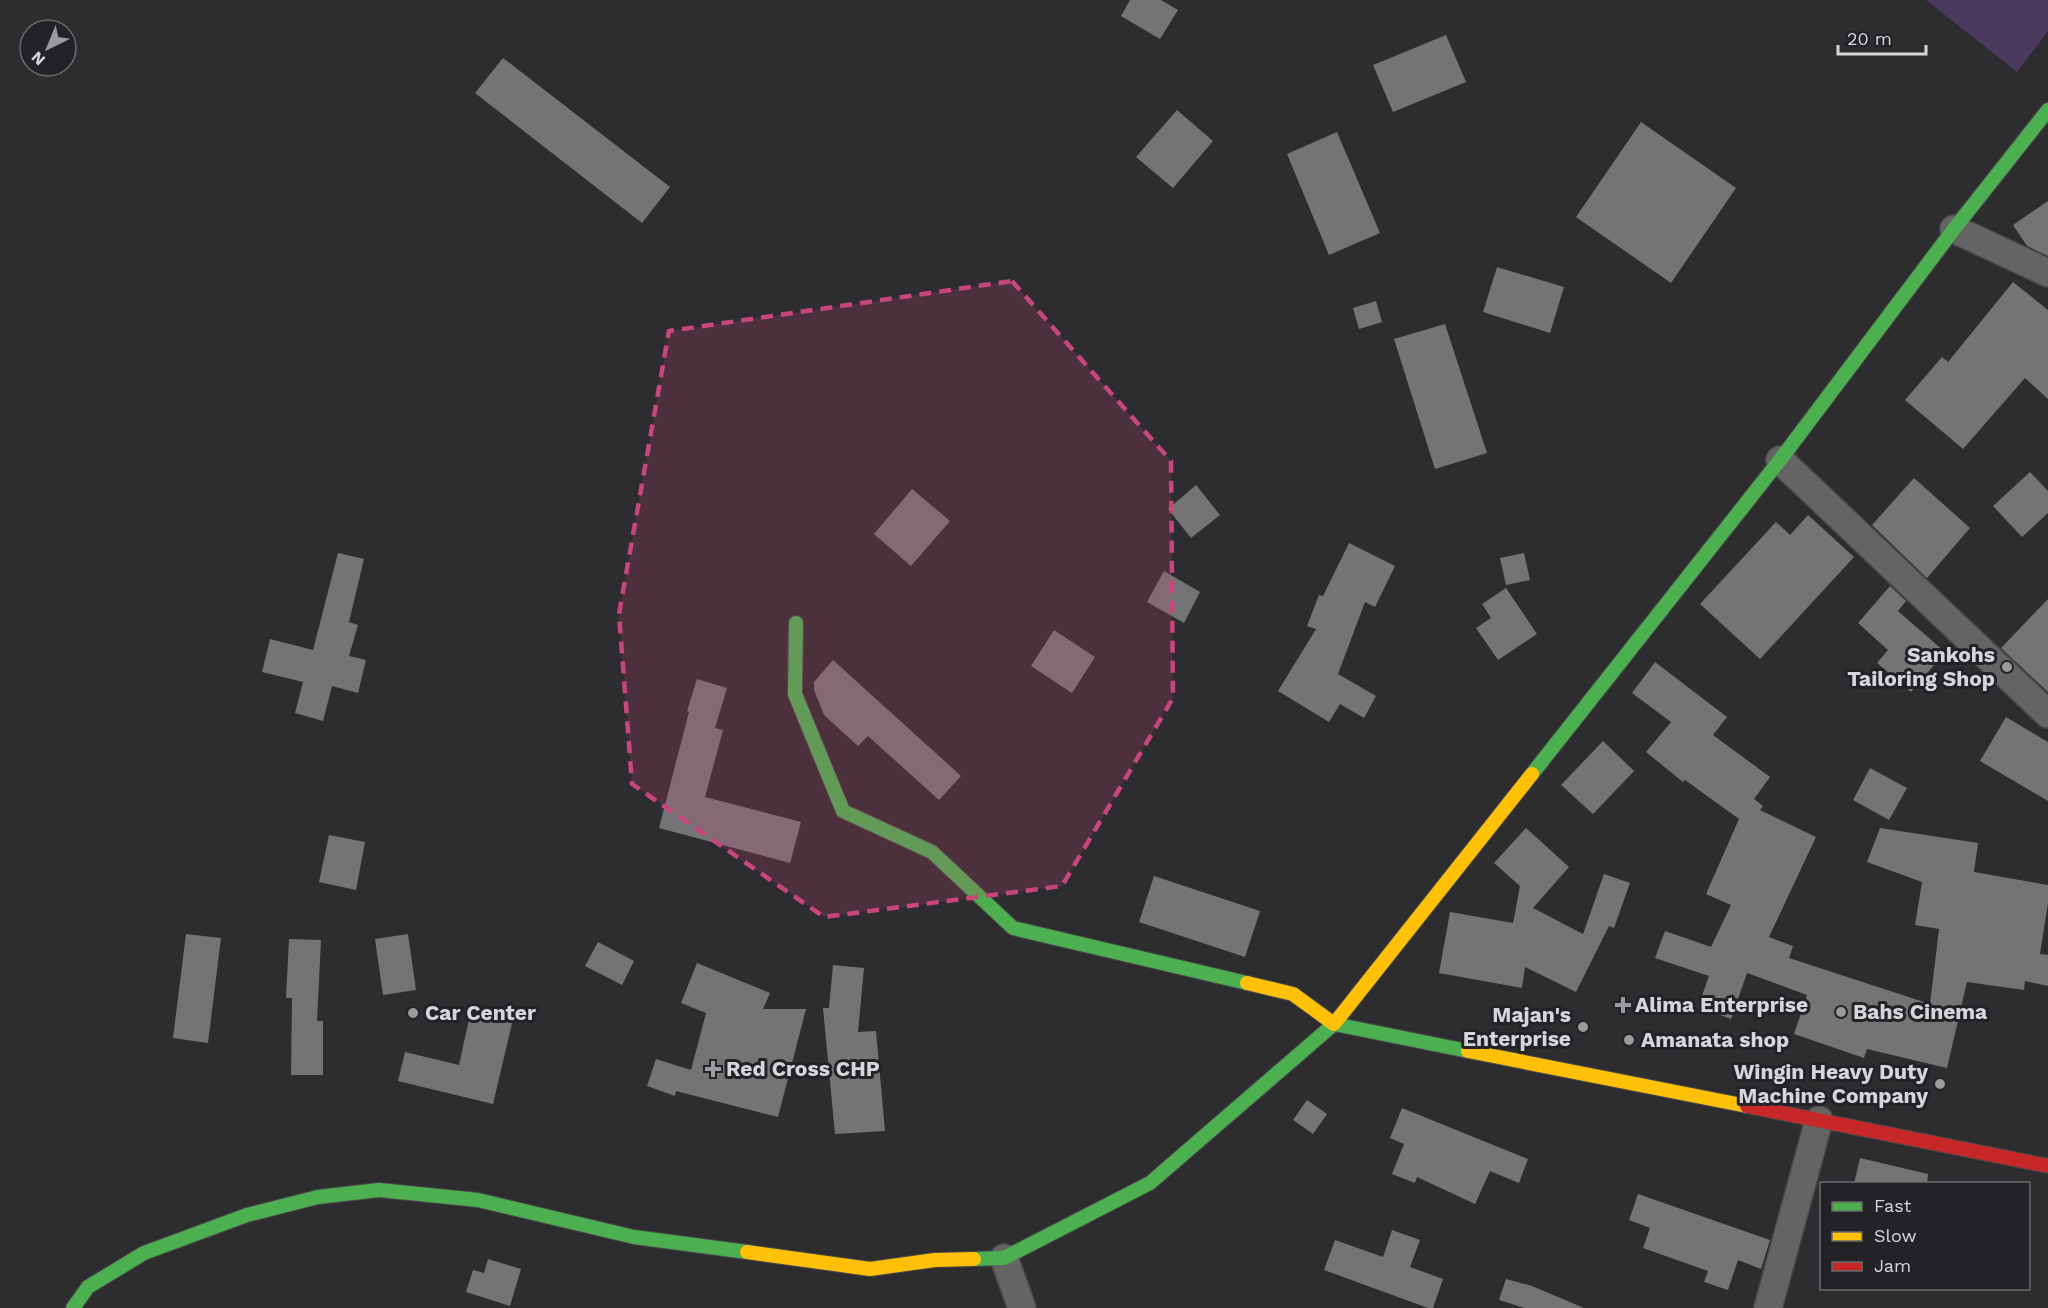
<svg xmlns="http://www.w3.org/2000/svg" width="2048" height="1308" font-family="'Work Sans',sans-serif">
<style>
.green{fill:#4a3a5f}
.building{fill:#747475}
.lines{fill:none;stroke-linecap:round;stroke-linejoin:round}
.street-casing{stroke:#48474a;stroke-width:30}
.fast-casing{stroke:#48474a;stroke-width:16}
.slow-casing{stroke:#48474a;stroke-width:16}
.jam-casing{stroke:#48474a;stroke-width:16}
.street{stroke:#646465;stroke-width:27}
.fast{stroke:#4caf50;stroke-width:14}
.slow{stroke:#ffc107;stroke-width:14}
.jam{stroke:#c62828;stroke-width:14}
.marked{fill:#c7477a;fill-opacity:0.2;stroke:#c7477a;stroke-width:4.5;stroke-dasharray:12 8;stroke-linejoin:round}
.poi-dot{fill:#9b9a9d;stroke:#232226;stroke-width:2}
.labels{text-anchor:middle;stroke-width:6;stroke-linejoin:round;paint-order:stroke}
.poi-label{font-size:21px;font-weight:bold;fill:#d6d5d8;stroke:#232226;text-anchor:start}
</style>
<rect width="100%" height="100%" fill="#2d2c2f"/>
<!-- green -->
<path class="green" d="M 1926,0 L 2048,0 L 2048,31 L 2017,72 Z"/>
<!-- building -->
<g class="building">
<path d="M 1130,0 L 1161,0 L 1178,10 L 1160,39 L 1121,16 Z"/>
<path d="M 1446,35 L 1466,82 L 1393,112 L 1373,65 Z"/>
<path d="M 503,58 L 670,187 L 642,223 L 475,93 Z"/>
<path d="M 1177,110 L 1213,141 L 1173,188 L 1136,157 Z"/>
<path d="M 1641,122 L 1736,188 L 1671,283 L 1576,217 Z"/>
<path d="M 1337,132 L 1380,233 L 1329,255 L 1287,154 Z"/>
<path d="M 2048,201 L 2048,256 L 2027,246 L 2013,225 Z"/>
<path d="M 1497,267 L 1564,287 L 1550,333 L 1483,312 Z"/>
<path d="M 2013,282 L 2048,310 L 2048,399 L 2025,378 L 1963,449 L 1905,400 L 1942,357 L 1948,362 Z"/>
<path d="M 1376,301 L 1382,322 L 1359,329 L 1353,308 Z"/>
<path d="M 1445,324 L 1487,453 L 1435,469 L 1394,339 Z"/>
<path d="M 2030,472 L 2048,491 L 2048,513 L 2022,537 L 1993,506 Z"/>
<path d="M 1914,478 L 1970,528 L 1927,578 L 1872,525 Z"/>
<path d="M 1196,485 L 1220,515 L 1191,538 L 1168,509 Z"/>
<path d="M 912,489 L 950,521 L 911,566 L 874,534 Z"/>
<path d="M 1808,515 L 1854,557 L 1760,659 L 1700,604 L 1776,522 L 1790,535 Z"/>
<path d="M 1349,543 L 1395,566 L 1375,607 L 1365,602 L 1338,674 L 1376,696 L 1364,718 L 1340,704 L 1329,722 L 1278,691 L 1316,629 L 1307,626 L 1319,595 L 1323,596 Z"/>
<path d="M 338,553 L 364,559 L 349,622 L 358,625 L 349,656 L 366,660 L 358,693 L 332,686 L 323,721 L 295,713 L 303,682 L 262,672 L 270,639 L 313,650 Z"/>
<path d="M 1524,553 L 1530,580 L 1506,585 L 1500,558 Z"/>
<path d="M 1164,571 L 1200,592 L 1184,623 L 1147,602 Z"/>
<path d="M 1890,586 L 1906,601 L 1898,611 L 1945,652 L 1911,692 L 1877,663 L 1888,650 L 1858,623 Z"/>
<path d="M 1506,588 L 1537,634 L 1498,660 L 1476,628 L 1491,618 L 1482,604 Z"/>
<path d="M 2048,599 L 2048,692 L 2001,648 Z"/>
<path d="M 1054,630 L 1095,657 L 1072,693 L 1031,666 Z"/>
<path d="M 833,660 L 961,776 L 939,800 L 868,736 L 858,746 L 824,715 L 814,690 L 814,682 Z"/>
<path d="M 1655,662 L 1727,717 L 1713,735 L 1770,777 L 1754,799 L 1763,806 L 1760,810 L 1816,837 L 1769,937 L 1793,946 L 1789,958 L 1930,1004 L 1939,929 L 1915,925 L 1922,882 L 1867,862 L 1880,828 L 1978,843 L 1974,872 L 2048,885 L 2048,903 L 2040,954 L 2048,955 L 2048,986 L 2025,981 L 2024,990 L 1967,982 L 1947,1068 L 1867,1049 L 1864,1058 L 1794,1034 L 1807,995 L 1747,973 L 1731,1019 L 1698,1007 L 1709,976 L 1655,958 L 1665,931 L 1711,947 L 1731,905 L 1706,894 L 1739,819 L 1685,780 L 1683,782 L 1646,752 L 1671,722 L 1632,693 Z"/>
<path d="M 697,679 L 727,688 L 715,728 L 723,730 L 705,797 L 801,822 L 790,863 L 659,828 L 689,712 L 687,711 Z"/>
<path d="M 2006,717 L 2048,742 L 2048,801 L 1980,761 Z"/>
<path d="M 1603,741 L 1634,771 L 1593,814 L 1561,785 Z"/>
<path d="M 1870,768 L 1907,788 L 1889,820 L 1853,800 Z"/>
<path d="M 1526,828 L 1569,867 L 1533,908 L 1583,934 L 1604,874 L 1630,883 L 1614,928 L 1609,926 L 1576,992 L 1525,967 L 1522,988 L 1439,973 L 1450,912 L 1513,923 L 1520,886 L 1494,863 Z"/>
<path d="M 329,835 L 365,842 L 356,890 L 319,882 Z"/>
<path d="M 1154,876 L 1260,911 L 1245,957 L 1139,922 Z"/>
<path d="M 186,934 L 221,938 L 208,1043 L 173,1038 Z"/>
<path d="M 408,934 L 416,990 L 383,995 L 375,939 Z"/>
<path d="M 289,939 L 321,940 L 317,1021 L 323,1021 L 323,1075 L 291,1075 L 292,998 L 286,998 Z"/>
<path d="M 598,942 L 634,961 L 622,985 L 585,966 Z"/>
<path d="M 697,963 L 770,993 L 763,1009 L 806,1009 L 778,1117 L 676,1091 L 675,1096 L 647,1086 L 656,1059 L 691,1070 L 706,1013 L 681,1003 Z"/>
<path d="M 833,965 L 864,968 L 858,1032 L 876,1031 L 885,1131 L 835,1134 L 823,1008 L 829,1008 Z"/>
<path d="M 471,1010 L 513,1019 L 493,1104 L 398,1081 L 405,1052 L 459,1065 Z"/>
<path d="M 1307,1100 L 1327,1114 L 1313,1134 L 1293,1120 Z"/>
<path d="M 1402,1108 L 1528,1159 L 1519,1183 L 1490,1171 L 1475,1204 L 1417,1177 L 1415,1183 L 1392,1174 L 1404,1144 L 1390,1138 Z"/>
<path d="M 1860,1158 L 1928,1174 L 1927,1184 L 1854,1184 Z"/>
<path d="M 1638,1194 L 1770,1240 L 1761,1269 L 1738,1260 L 1728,1290 L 1704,1282 L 1708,1271 L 1643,1248 L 1650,1228 L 1629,1220 Z"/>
<path d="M 1392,1230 L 1420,1240 L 1410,1267 L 1443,1279 L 1433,1308 L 1428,1308 L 1324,1270 L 1335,1240 L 1383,1257 Z"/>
<path d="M 488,1259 L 521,1269 L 510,1306 L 466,1292 L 473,1270 L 484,1273 Z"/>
<path d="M 1506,1279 L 1532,1286 L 1584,1308 L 1525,1308 L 1499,1300 Z"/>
</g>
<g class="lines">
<!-- street casing -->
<g class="street-casing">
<g id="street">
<path d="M 1954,229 L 2048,273"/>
<path d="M 1780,460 L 2048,714"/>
<path d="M 1004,1258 L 1022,1308"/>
<path d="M 1768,1308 L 1819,1120"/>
</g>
</g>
<!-- fast casing -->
<g class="fast-casing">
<g id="fast">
<path d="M 796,623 L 795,694 L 843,811 L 932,852 L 1013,928 L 1247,983"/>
<path d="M 1532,774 L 1780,460 L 1954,229 L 2048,110"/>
<path d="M 974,1259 L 1004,1258 L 1150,1183 L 1334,1024 L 1468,1051"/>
<path d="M 73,1308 L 88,1287 L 144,1253 L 247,1215 L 318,1197 L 379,1190 L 478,1200 L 634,1237 L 747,1252"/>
</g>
</g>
<!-- slow casing -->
<g class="slow-casing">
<g id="slow">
<path d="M 1247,983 L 1293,994 L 1334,1024 L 1532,774"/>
<path d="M 1468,1051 L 1747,1106"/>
<path d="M 747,1252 L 870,1269 L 935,1260 L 974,1259"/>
</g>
</g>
<!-- jam casing -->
<g class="jam-casing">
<path id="jam" d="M 1747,1106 L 2048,1166"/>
</g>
<!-- street -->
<use href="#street" class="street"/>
<!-- fast -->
<use href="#fast" class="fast"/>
<!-- slow -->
<use href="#slow" class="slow"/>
<!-- jam -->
<use href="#jam" class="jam"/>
</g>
<!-- marked area -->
<path class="marked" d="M 1012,281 L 1171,461 L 1173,698 L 1062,886 L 824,917 L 632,784 L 619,614 L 669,331 Z"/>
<!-- markers -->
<g class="poi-dot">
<circle cx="2007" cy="667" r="6"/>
<path d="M1620 996h6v6h6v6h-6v6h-6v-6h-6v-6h6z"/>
<circle cx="1841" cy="1012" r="6"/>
<circle cx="413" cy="1013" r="6"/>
<circle cx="1583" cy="1027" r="6"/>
<circle cx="1629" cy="1040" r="6"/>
<path d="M710 1060h6v6h6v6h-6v6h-6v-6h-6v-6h6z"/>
<circle cx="1940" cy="1084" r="6"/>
</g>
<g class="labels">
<!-- poi labels -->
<g class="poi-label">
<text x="1995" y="662" text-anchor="end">Sankohs<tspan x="1995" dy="24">Tailoring Shop</tspan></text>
<text x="1635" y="1012">Alima Enterprise</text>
<text x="1853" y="1019">Bahs Cinema</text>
<text x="425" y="1020">Car Center</text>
<text x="1571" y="1022" text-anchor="end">Majan's<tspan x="1571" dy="24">Enterprise</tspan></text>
<text x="1641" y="1047">Amanata shop</text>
<text x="726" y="1076">Red Cross CHP</text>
<text x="1928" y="1079" text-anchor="end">Wingin Heavy Duty<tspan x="1928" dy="24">Machine Company</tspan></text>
</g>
</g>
<!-- legend -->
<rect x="1820" y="1182" width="210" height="108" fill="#232226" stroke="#6b6a6d" stroke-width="1.5"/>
<rect x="1832" y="1202" width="30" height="9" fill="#4caf50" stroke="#6b6a6d" stroke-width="1.5"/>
<text x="1874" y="1212" font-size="18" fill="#d6d5d8">Fast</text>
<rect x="1832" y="1232" width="30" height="9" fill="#ffc107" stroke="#6b6a6d" stroke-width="1.5"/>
<text x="1874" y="1242" font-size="18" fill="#d6d5d8">Slow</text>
<rect x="1832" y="1262" width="30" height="9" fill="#c62828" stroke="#6b6a6d" stroke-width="1.5"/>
<text x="1874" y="1272" font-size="18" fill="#d6d5d8">Jam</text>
<!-- north arrow -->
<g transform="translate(48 48) rotate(223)"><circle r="28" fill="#232226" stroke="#6b6a6d" stroke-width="1.5"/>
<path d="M0-4.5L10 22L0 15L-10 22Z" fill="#9b9a9d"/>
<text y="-9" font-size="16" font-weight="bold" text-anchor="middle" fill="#d6d5d8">N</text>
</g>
<!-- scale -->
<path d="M1838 45v9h88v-9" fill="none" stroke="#d6d5d8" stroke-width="3"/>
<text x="1847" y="45" font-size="18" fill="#d6d5d8" stroke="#232226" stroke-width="4.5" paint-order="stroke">20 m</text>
</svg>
